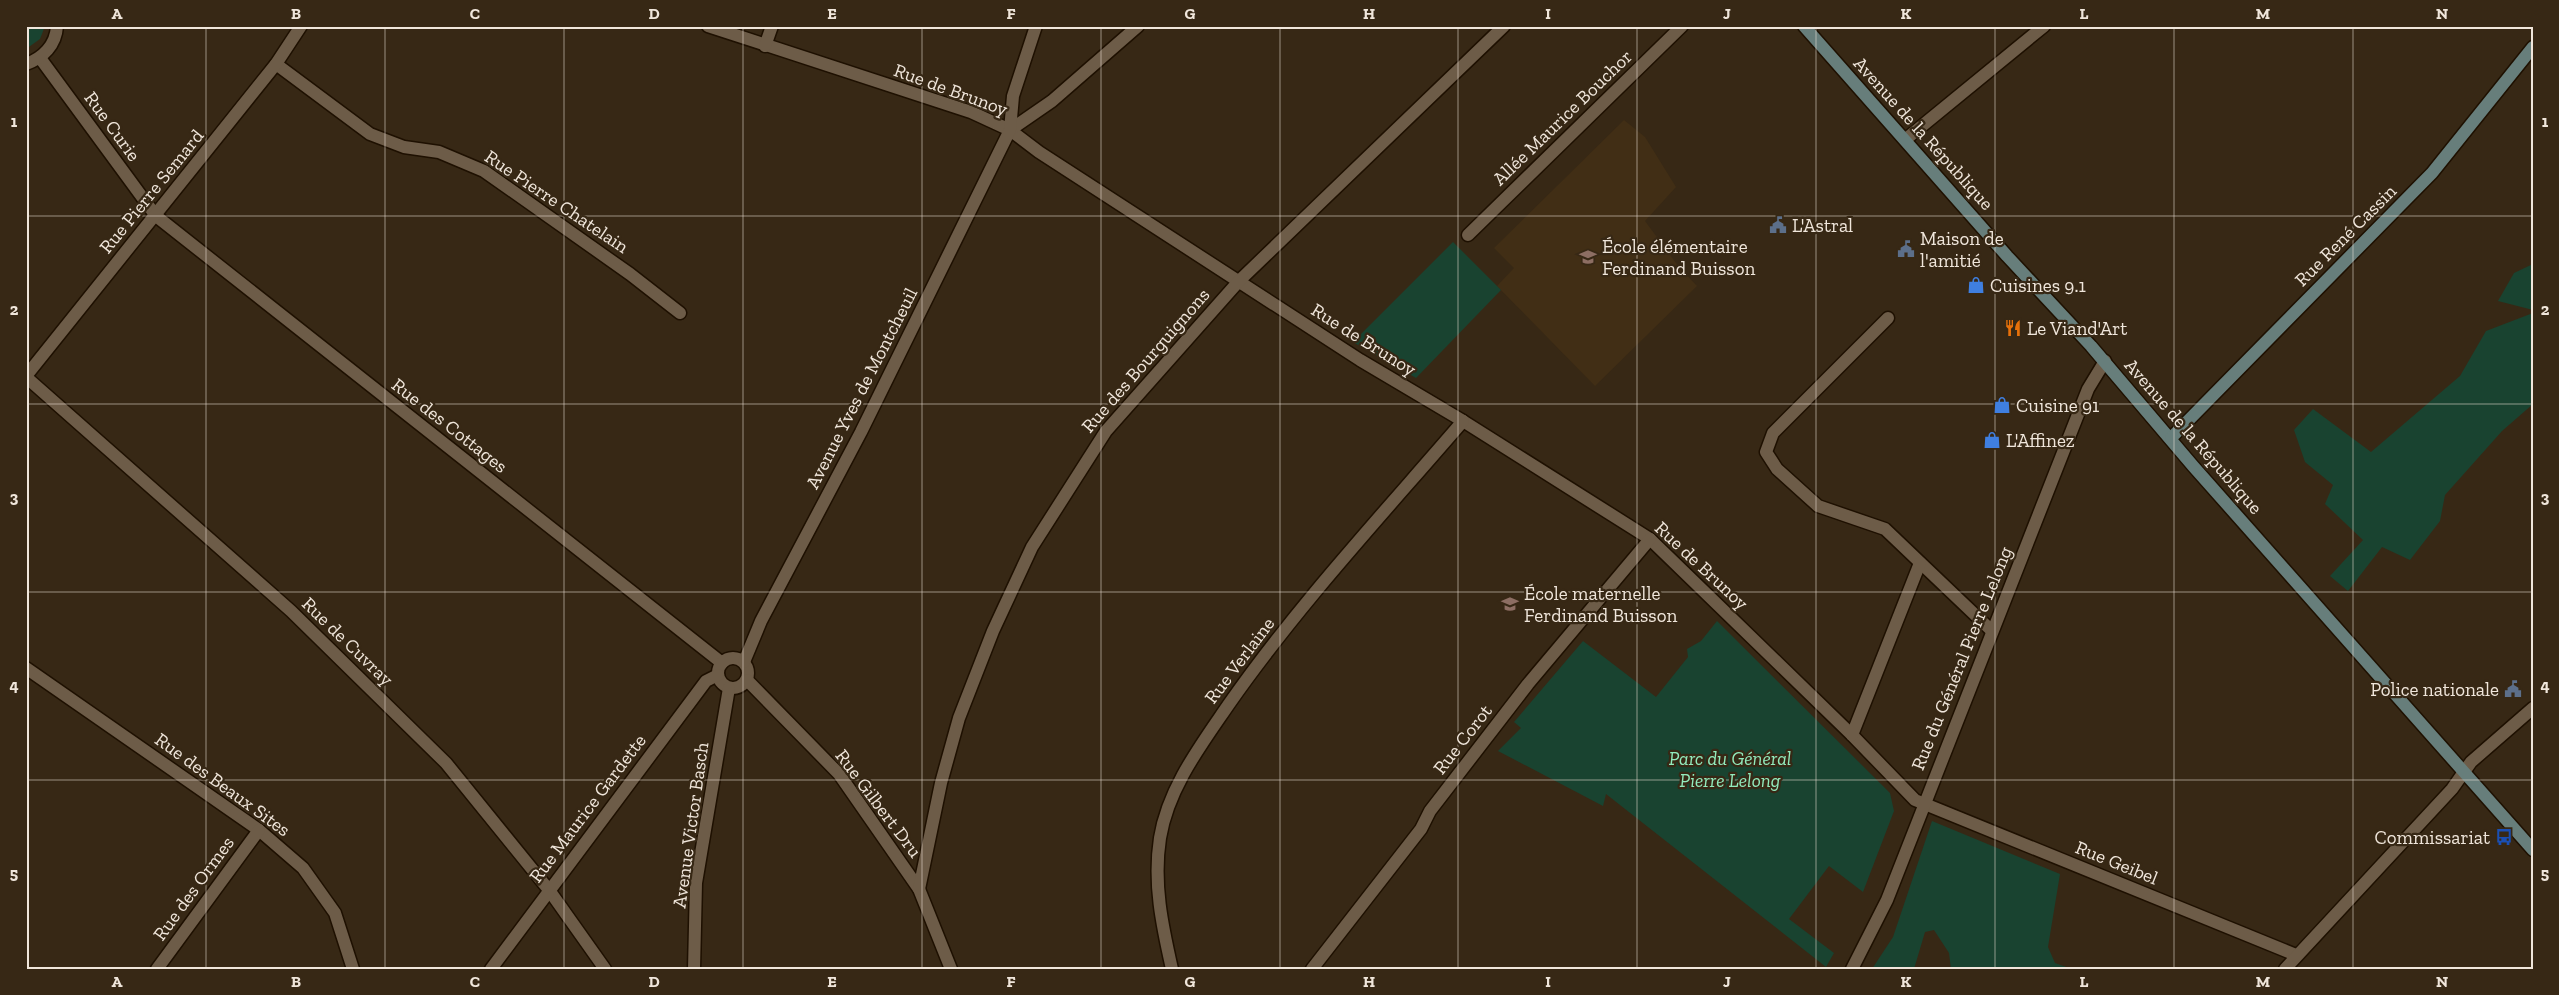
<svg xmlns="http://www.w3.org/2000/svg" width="2559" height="995" font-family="'Zilla Slab',serif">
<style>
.built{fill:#412e15}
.green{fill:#194330}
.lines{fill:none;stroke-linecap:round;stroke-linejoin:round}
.minor-casing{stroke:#1e1001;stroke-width:15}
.tertiary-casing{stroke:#1e1001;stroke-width:15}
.secondary-casing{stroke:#1e1001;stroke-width:15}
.minor{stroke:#6d5c48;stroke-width:12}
.tertiary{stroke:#6d5c48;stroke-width:12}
.secondary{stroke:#677e7b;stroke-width:12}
.grid{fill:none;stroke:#f0e6db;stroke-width:1;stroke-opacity:0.55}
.labels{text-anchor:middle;stroke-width:4.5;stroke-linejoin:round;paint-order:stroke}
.street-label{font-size:19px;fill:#f0e6db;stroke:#372815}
.poi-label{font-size:19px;fill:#f0e6db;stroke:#372815;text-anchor:start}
.park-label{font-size:19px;font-style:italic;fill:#92ebbd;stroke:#372815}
.neatline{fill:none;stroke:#f0e6db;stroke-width:2}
.grid-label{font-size:16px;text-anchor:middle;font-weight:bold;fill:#f0e6db}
</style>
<rect width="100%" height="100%" fill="#372815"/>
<!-- built -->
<path class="built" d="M 1624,120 L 1645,137 L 1676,187 L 1645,221 L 1679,267 L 1697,286 L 1595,386 L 1497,286 L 1514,268 L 1494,248 Z"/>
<!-- green -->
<g class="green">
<path d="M 26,26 L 45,26 L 40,39 L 26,49 Z"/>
<path d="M 1453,242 L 1501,290 L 1416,378 L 1353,342 Z"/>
<path d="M 2533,264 L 2533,310 L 2498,301 L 2514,273 Z"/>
<path d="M 2533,313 L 2533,404 L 2502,431 L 2445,495 L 2440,521 L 2410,560 L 2382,547 L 2348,591 L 2330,576 L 2363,540 L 2325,504 L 2333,485 L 2305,462 L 2294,430 L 2313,409 L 2371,452 L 2460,376 L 2486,331 Z"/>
<path d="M 1717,621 L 1890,793 L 1894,811 L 1863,892 L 1829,866 L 1789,919 L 1834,953 L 1826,967 L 1606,794 L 1603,806 L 1498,751 L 1521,728 L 1514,722 L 1583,641 L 1656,697 L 1688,657 L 1687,649 L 1701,641 Z"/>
<path d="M 1932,821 L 2060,874 L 2048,947 L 2055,963 L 2072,969 L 1951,969 L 1949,953 L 1934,930 L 1925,932 L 1914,969 L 1872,969 L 1893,937 Z"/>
</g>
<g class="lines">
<!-- minor casing -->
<g class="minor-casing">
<g id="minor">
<path d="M 708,26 L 971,112 L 1010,130 L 1039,152 L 1360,360 L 1463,421 L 1650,539 L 1852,735 L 1915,800 L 2296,955"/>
<path d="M 765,46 L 772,26"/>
<path d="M 40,58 L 156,216 L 722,663"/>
<path d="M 26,64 C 43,58 56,45 57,26"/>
<path d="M 276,64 L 370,134 L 404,147 L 439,152 L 484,171 L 630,274 L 680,313"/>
<path d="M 1010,130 L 1052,101 L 1138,26"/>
<path d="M 1906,139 L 2044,26"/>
<path d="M 1468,235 L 1682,26"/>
<path d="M 1888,318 L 1773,433 L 1766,452 L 1777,469 L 1818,506 L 1885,529 L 1992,631"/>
<path d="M 26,376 L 276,64 L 301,26"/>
<path d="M 26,377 L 291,611 L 446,763 L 549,890 L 605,969"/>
<circle cx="733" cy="673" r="15"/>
<path d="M 744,662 L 761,621 L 861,432 L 1010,130 L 1013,96 L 1036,26"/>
<path d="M 26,668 L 259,830 L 303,868 L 335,913 L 353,969"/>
<path d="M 747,680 L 839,774 L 919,889 L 951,969"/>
<path d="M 1852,735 L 1920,563"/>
<path d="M 919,889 L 941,783 L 959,718 L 993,631 L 1032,547 L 1106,431 L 1239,281 L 1504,26"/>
<path d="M 157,969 L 259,830"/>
<path d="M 491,969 L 706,681 L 718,675"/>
<path d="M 694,969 L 696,883 L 729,688"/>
<path d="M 1172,969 C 1162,925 1153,883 1160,838 C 1168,788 1201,745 1229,704 C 1299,604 1383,514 1463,421"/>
<path d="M 1312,969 L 1421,829 L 1430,811 L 1528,684 L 1650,539"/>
<path d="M 2285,969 L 2452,789 L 2471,762 L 2533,708"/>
</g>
</g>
<!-- tertiary casing -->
<g class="tertiary-casing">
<path id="tertiary" d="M 1852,969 L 1887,900 L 2088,389 L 2105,361"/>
</g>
<!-- secondary casing -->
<g class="secondary-casing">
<g id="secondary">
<path d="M 1804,26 L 2007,256 L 2091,346 L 2193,466 L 2533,850"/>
<path d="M 2171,438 L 2432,173 L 2533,47"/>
</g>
</g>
<!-- minor -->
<use href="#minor" class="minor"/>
<!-- tertiary -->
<use href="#tertiary" class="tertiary"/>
<!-- secondary -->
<use href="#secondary" class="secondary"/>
</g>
<!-- grid -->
<path class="grid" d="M 206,26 L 206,969M 385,26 L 385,969M 564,26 L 564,969M 743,26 L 743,969M 922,26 L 922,969M 1101,26 L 1101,969M 1280,26 L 1280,969M 1458,26 L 1458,969M 1637,26 L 1637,969M 1816,26 L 1816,969M 1995,26 L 1995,969M 2174,26 L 2174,969M 2353,26 L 2353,969M 26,216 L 2533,216M 26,404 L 2533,404M 26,592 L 2533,592M 26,780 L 2533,780"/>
<!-- icons -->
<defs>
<g id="civic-bare" transform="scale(1.35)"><path d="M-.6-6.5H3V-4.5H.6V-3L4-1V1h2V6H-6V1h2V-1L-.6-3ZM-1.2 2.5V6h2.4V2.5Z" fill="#5c6f8a" stroke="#372815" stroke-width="2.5" paint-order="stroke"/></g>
<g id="school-bare" transform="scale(1.35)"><path d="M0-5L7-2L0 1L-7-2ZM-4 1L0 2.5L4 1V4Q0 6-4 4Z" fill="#8d6e63" stroke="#372815" stroke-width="2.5" paint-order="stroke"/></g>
<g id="shop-bare" transform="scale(1.35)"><path d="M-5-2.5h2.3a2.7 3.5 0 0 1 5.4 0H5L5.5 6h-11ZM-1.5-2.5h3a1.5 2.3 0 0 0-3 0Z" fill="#3f7fe0" stroke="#372815" stroke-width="2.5" paint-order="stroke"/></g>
<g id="restaurant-bare" transform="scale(1.35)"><path d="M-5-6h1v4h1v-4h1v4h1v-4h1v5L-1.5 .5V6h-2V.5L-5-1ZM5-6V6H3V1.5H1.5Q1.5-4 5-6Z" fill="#e8710a" stroke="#372815" stroke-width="2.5" paint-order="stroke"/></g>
<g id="bus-bare" transform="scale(1.35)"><path d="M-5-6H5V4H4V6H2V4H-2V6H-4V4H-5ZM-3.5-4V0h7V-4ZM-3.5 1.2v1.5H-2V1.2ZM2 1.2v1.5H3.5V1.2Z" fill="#1a4fb4" stroke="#372815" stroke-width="2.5" paint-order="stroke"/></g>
</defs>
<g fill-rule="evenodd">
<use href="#civic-bare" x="1778" y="225"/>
<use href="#civic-bare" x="1906" y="249"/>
<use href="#school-bare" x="1588" y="257"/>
<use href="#shop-bare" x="1976" y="285"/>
<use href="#restaurant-bare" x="2013" y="328"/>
<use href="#shop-bare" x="2002" y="405"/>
<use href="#shop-bare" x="1992" y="440"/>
<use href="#school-bare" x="1510" y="604"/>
<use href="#civic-bare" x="2513" y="689"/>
<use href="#bus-bare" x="2504" y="837"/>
</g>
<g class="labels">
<!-- street labels -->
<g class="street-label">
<text transform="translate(951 89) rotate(20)" y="7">Rue de Brunoy</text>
<text transform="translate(1562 117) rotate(-44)" y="7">Allée Maurice Bouchor</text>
<text transform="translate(113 126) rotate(54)" y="7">Rue Curie</text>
<text transform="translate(1924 133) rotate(48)" y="7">Avenue de la République</text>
<text transform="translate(151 191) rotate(-51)" y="7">Rue Pierre Semard</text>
<text transform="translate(557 201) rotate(34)" y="7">Rue Pierre Chatelain</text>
<text transform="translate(2345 235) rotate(-45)" y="7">Rue René Cassin</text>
<text transform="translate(1364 339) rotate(32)" y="7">Rue de Brunoy</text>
<text transform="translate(1145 360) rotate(-49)" y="7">Rue des Bourguignons</text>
<text transform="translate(861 388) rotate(-63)" y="7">Avenue Yves de Montcheuil</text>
<text transform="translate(450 425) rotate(38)" y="7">Rue des Cottages</text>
<text transform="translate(2194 436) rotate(49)" y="7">Avenue de la République</text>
<text transform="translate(1702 565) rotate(43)" y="7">Rue de Brunoy</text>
<text transform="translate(348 641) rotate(44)" y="7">Rue de Cuvray</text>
<text transform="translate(1961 658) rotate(-68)" y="7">Rue du Général Pierre Lelong</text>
<text transform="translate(1239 660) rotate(-53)" y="7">Rue Verlaine</text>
<text transform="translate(1462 739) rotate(-52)" y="7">Rue Corot</text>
<text transform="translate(223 784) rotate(36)" y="7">Rue des Beaux Sites</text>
<text transform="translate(879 803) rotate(53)" y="7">Rue Gilbert Dru</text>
<text transform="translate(587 808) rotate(-53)" y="7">Rue Maurice Gardette</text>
<text transform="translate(690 825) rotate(-82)" y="7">Avenue Victor Basch</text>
<text transform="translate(2117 862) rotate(22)" y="7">Rue Geibel</text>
<text transform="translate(193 888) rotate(-54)" y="7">Rue des Ormes</text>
</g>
<!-- poi labels -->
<g class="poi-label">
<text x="1792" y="232">L'Astral</text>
<text x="1920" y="245">Maison de<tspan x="1920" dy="22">l'amitié</tspan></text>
<text x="1602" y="253">École élémentaire<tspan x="1602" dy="22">Ferdinand Buisson</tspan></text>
<text x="1990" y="292">Cuisines 9.1</text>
<text x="2027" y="335">Le Viand'Art</text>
<text x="2016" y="412">Cuisine 91</text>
<text x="2006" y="447">L'Affinez</text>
<text x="1524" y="600">École maternelle<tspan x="1524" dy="22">Ferdinand Buisson</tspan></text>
<text x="2499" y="696" text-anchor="end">Police nationale</text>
<text x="2490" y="844" text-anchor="end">Commissariat</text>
</g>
<!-- park labels -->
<g class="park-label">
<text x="1730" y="765">Parc du Général<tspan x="1730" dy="22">Pierre Lelong</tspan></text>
</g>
</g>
<!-- border -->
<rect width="2559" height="995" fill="none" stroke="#372815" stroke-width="55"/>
<rect x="28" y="28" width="2504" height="940" class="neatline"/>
<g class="grid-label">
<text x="117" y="19">A</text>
<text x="296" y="19">B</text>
<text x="475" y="19">C</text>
<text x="654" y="19">D</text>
<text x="832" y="19">E</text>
<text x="1011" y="19">F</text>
<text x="1190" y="19">G</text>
<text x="1369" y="19">H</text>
<text x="1548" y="19">I</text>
<text x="1727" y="19">J</text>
<text x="1906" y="19">K</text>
<text x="2084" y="19">L</text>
<text x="2263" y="19">M</text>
<text x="2442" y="19">N</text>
<text x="14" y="127">1</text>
<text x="2545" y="127">1</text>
<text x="14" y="315">2</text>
<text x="2545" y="315">2</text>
<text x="14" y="503">3</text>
<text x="2545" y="503">3</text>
<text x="14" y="691">4</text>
<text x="2545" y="691">4</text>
<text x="14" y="879">5</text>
<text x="2545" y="879">5</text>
<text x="117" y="987">A</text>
<text x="296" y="987">B</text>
<text x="475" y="987">C</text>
<text x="654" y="987">D</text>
<text x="832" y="987">E</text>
<text x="1011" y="987">F</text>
<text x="1190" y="987">G</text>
<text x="1369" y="987">H</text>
<text x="1548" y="987">I</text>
<text x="1727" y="987">J</text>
<text x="1906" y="987">K</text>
<text x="2084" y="987">L</text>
<text x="2263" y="987">M</text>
<text x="2442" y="987">N</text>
</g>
</svg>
